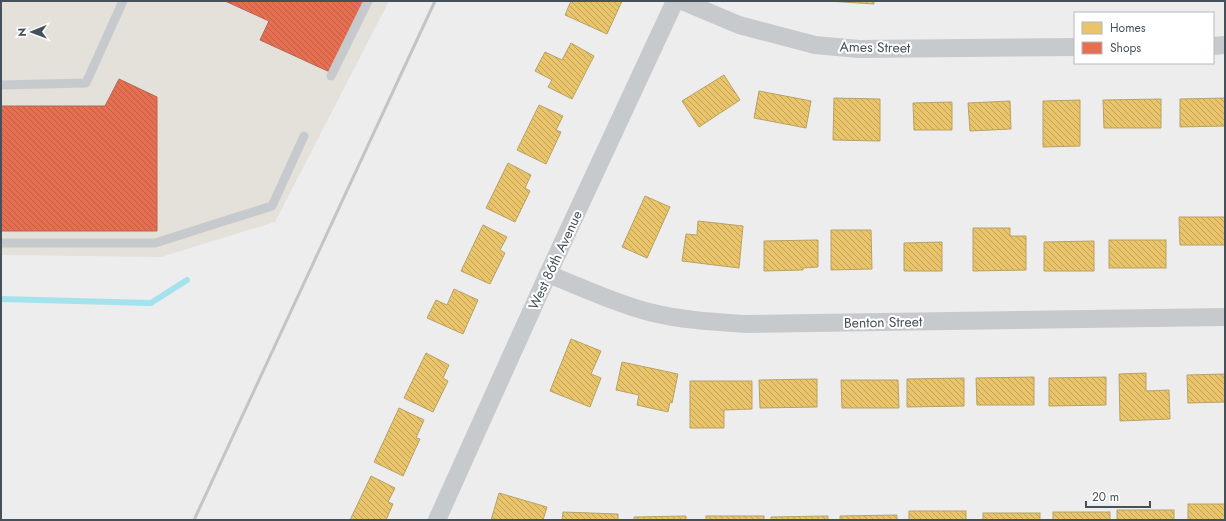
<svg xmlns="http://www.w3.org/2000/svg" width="1226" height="521" font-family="Jost,sans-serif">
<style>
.commercial{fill:#e4e0da}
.homes{fill:url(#homes-back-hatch);stroke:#b8a265}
.shops{fill:url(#shops-back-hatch);stroke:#b66654}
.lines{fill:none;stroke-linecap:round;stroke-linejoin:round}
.stream{stroke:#a4e2ed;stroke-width:6}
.lane{stroke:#c7cacc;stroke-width:9}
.street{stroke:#c7cacc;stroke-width:18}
.rail{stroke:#c2c4c6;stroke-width:3}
.labels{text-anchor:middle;stroke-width:4;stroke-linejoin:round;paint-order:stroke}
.street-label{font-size:14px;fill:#44515a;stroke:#fff}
</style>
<defs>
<pattern id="homes-back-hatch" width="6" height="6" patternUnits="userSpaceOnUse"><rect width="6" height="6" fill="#e9c46a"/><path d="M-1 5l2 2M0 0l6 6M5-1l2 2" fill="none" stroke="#bea25a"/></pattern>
<pattern id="shops-back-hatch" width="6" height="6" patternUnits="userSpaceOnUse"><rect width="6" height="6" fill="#e76f51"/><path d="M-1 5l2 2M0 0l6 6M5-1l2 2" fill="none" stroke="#bd5e46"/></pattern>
</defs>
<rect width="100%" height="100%" fill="#eeeded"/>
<!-- commercial -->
<path class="commercial" d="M 1,1 L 389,1 L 275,222 L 161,257 L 1,255 Z"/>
<!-- homes -->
<g class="homes">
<path d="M 571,1 L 622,1 L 607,34 L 565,15 Z"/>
<path d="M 827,1 L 874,1 L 874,4 Z"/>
<path d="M 571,43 L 594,56 L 572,99 L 548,87 L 552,80 L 535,71 L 545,52 L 562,60 Z"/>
<path d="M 724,75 L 740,100 L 699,127 L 682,101 Z"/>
<path d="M 759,91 L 811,101 L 806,128 L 754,118 Z"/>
<path d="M 834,98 L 880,99 L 880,141 L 833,140 Z"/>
<path d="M 1225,98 L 1225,126 L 1180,127 L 1180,99 Z"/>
<path d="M 1161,99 L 1161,128 L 1104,128 L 1103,100 Z"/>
<path d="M 1080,100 L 1080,146 L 1043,147 L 1043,101 Z"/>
<path d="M 1010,101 L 1011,129 L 970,131 L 968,103 Z"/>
<path d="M 952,102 L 952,130 L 914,130 L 913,103 Z"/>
<path d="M 539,105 L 563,116 L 556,130 L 561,132 L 546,164 L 517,150 Z"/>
<path d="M 508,163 L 531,175 L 525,188 L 530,191 L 515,222 L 486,208 Z"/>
<path d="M 645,196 L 670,207 L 647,258 L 622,247 Z"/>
<path d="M 1179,217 L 1225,217 L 1225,245 L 1180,245 Z"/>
<path d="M 698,221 L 743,226 L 739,268 L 682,261 L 686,234 L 697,235 Z"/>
<path d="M 483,225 L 507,237 L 500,250 L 505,253 L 490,284 L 461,271 Z"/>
<path d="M 973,228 L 1010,228 L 1010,236 L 1026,236 L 1026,270 L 973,271 Z"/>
<path d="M 831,230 L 871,230 L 872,269 L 831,270 Z"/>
<path d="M 818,240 L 818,267 L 803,268 L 803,270 L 764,271 L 764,241 Z"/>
<rect x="1109" y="240" width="57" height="28"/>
<path d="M 1094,241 L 1094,271 L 1044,271 L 1044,242 Z"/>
<path d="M 942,242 L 942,271 L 904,271 L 904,243 Z"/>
<path d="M 454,289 L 478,300 L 463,334 L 427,318 L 436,300 L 447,305 Z"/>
<path d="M 571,339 L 601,351 L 591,374 L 601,378 L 590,407 L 550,391 Z"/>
<path d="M 426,353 L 449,365 L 443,378 L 448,381 L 433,412 L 404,398 Z"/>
<path d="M 622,362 L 678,374 L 672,403 L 670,402 L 668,412 L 637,405 L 639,395 L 616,390 Z"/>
<path d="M 1146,373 L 1146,391 L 1169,390 L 1170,419 L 1120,421 L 1119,374 Z"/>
<path d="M 1225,374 L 1225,402 L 1188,403 L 1187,375 Z"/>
<path d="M 1034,377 L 1034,405 L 977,405 L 976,378 Z"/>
<path d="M 1106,377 L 1106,405 L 1049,406 L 1049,378 Z"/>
<path d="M 964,378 L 964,406 L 907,407 L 907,379 Z"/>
<path d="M 817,379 L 817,407 L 760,408 L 759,380 Z"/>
<path d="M 841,380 L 898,380 L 899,408 L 842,408 Z"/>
<path d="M 690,381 L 752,381 L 752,409 L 724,410 L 724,428 L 690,428 Z"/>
<path d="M 399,408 L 424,420 L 416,438 L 420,439 L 403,476 L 374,462 Z"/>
<path d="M 371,476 L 395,488 L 388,502 L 393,504 L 386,520 L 350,520 Z"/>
<path d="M 499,493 L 547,507 L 543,520 L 491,520 Z"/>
<rect x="1188" y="504" width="37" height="16"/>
<rect x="1117" y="510" width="57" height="10"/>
<rect x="909" y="511" width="57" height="9"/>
<path d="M 563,512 L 618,514 L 618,520 L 562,520 Z"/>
<rect x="1053" y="512" width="57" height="8"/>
<rect x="983" y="513" width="57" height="7"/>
<path d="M 897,515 L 897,520 L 840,520 L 840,516 Z"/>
<path d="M 686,516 L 686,520 L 634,520 L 634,517 Z"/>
<rect x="706" y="516" width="58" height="4"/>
<path d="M 828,516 L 828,520 L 771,520 L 771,517 Z"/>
</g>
<!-- shops -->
<g class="shops">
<path d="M 225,1 L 365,1 L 332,73 L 260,40 L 269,21 Z"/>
<path d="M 119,79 L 157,97 L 157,231 L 1,231 L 1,106 L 105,106 Z"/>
</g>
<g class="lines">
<!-- stream -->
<path class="stream" d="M 1,299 L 151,303 L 187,280"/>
<!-- lane -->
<g class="lane">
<path d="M 331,76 L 368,1"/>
<path d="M 1,85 L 86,83 L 123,1"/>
<path d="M 1,243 L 155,243 L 272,206 L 304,136"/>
</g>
<!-- street -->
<g class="street">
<path d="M 682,1 L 739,25 L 815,45 L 859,49 L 1075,47"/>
<path d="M 1213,46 L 1225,45"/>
<path d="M 548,274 C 581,287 614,303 649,312 C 680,320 714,322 746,324 L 1225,317"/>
<path d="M 437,520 L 548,274 L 675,1"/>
</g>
<!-- rail -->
<path class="rail" d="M 194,520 L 435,1"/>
</g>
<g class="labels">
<!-- street labels -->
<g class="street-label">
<text transform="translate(875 47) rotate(1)" y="5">Ames Street</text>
<text transform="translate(555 260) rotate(-65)" y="5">West 86th Avenue</text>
<text transform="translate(883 322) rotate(-1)" y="5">Benton Street</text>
</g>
</g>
<!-- border -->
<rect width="1226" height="521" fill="none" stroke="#44515a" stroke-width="4"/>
<!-- legend -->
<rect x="1074" y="12" width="140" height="52" fill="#ffffff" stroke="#b4b9bd"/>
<rect x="1082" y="22" width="20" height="12" fill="#e9c46a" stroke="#b4b9bd"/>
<text x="1110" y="32" font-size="12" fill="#44515a">Homes</text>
<rect x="1082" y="42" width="20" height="12" fill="#e76f51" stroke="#b4b9bd"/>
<text x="1110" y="52" font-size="12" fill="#44515a">Shops</text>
<!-- north arrow -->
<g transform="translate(32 32) rotate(269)" stroke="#ffffff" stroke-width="3" paint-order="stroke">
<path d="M0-3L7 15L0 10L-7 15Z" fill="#44515a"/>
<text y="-6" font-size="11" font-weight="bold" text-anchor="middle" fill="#44515a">N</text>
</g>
<!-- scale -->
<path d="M1086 501v6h64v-6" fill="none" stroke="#44515a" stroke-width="2"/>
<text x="1092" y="501" font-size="12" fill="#44515a" stroke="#ffffff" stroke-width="3" paint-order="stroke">20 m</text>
</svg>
